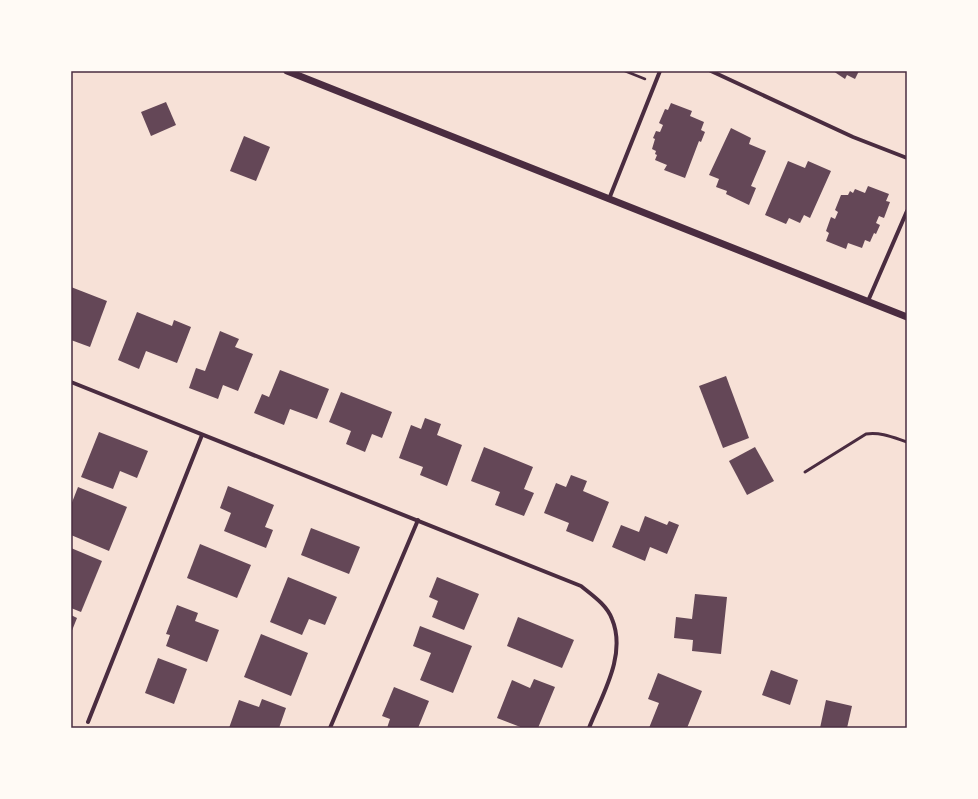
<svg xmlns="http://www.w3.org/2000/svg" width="978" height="799" font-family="'DejaVu Sans',sans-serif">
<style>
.building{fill:#644757}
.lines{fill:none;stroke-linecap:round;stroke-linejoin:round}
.path{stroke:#4a2c40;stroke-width:2.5}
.service{stroke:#4a2c40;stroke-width:3}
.minor{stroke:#4a2c40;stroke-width:4}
.tertiary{stroke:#4a2c40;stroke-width:7}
.neatline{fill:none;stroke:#4a2c40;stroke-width:1.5}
</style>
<rect width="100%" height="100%" fill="#f7e1d7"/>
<!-- building -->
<g class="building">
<path d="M 833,71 L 859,71 L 855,79 L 847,75 L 845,79 Z"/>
<path d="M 166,102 L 176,125 L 151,136 L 141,112 Z"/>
<path d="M 671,103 L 692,111 L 690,116 L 704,122 L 701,130 L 705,132 L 701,142 L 699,141 L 685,178 L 664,170 L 667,165 L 655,160 L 657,155 L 655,154 L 656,151 L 652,149 L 655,139 L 653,138 L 656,131 L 660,132 L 663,125 L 659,123 L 665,109 L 668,110 Z"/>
<path d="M 731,128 L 751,138 L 749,144 L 766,151 L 751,186 L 756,188 L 749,205 L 726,194 L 727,191 L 716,187 L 719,179 L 709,175 Z"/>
<path d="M 244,136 L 270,147 L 256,181 L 230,171 Z"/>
<path d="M 788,161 L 805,168 L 808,161 L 831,171 L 810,218 L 804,215 L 800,223 L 789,218 L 786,224 L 765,215 Z"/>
<path d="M 868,186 L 889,194 L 886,201 L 890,202 L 884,218 L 879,216 L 876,223 L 880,225 L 876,234 L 874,233 L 870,242 L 865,240 L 862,248 L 848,243 L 846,249 L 826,241 L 829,233 L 826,231 L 831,217 L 835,219 L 838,212 L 835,210 L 841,195 L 848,195 L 850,191 L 853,193 L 855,189 L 865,193 Z"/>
<path d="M 71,287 L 107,301 L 90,347 L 71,340 Z"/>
<path d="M 137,312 L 172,326 L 174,320 L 191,327 L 177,363 L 146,351 L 139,369 L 118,360 Z"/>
<path d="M 220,331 L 239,339 L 235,347 L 253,354 L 238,391 L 223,385 L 218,399 L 189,388 L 196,368 L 205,371 Z"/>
<path d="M 280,370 L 329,389 L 317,419 L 290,409 L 284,425 L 254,413 L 262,394 L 269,397 Z"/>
<path d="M 726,376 L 749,438 L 723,448 L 699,386 Z"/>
<path d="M 341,392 L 392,412 L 382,438 L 372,434 L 365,452 L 346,444 L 351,431 L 329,422 Z"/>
<path d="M 425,418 L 441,424 L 437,435 L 462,445 L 447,486 L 420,475 L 423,467 L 399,458 L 411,425 L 421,429 Z"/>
<path d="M 99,432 L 148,451 L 137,478 L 120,471 L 113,489 L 81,477 Z"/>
<path d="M 484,447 L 533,467 L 524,489 L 534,493 L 524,516 L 495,505 L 500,492 L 471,481 Z"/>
<path d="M 755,447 L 774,481 L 747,495 L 729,461 Z"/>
<path d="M 571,475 L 587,481 L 583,491 L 609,502 L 593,542 L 566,531 L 569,523 L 544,513 L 556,483 L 566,487 Z"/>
<path d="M 228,486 L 274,505 L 265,527 L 273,530 L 266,548 L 224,531 L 231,513 L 220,508 Z"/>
<path d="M 78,487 L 127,507 L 109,551 L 71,535 L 71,505 Z"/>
<path d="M 645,516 L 667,525 L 669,521 L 679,525 L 667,554 L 650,547 L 645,561 L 612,547 L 621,525 L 639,532 Z"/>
<path d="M 311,528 L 360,547 L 349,574 L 301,555 Z"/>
<path d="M 200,544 L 251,565 L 237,598 L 187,578 Z"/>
<path d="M 71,548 L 102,561 L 81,612 L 71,608 Z"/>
<path d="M 288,577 L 337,597 L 325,625 L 309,619 L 302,635 L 270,622 Z"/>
<path d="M 437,577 L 479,594 L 464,630 L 432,617 L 438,601 L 429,597 Z"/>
<path d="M 695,594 L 727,597 L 721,654 L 692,651 L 693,640 L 674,638 L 676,617 L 692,619 Z"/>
<path d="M 177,605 L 198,613 L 195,621 L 219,630 L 207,662 L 166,646 L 170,635 L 166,634 Z"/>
<path d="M 71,615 L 77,618 L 71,633 Z"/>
<path d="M 518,617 L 574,640 L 562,668 L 507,646 Z"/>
<path d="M 420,626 L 472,646 L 453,693 L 420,680 L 431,653 L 413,646 Z"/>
<path d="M 261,634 L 308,653 L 291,696 L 244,677 Z"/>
<path d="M 158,658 L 187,669 L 174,704 L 145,693 Z"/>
<path d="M 771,670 L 798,680 L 790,705 L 762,695 Z"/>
<path d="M 658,673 L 702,691 L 687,728 L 649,728 L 659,703 L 648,699 Z"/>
<path d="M 534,679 L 555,687 L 538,728 L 523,728 L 497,718 L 512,680 L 530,688 Z"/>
<path d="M 394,687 L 429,701 L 418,728 L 387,728 L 390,719 L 382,716 Z"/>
<path d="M 262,699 L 286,708 L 279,728 L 229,728 L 239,700 L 259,707 Z"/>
<path d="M 826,700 L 852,706 L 847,728 L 820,728 Z"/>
</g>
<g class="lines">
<!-- path -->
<path class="path" d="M 625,71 L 645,79"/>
<!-- service -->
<path class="service" d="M 805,472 L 866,434 C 881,432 892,437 907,442"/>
<!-- minor -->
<g class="minor">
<path d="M 711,71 L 853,137 L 907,158"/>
<path d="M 609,199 L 660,71"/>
<path d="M 868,301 L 907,211"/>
<path d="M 71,382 L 581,586 C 592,595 607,605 612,619 C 627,655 602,695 589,728"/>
<path d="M 88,722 L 202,435"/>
<path d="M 330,728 L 418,520"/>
</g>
<!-- tertiary -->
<path class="tertiary" d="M 287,71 L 907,317"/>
</g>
<!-- border -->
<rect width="978" height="799" fill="none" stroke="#fffaf5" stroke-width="144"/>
<rect x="72" y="72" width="834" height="655" class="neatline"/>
</svg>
